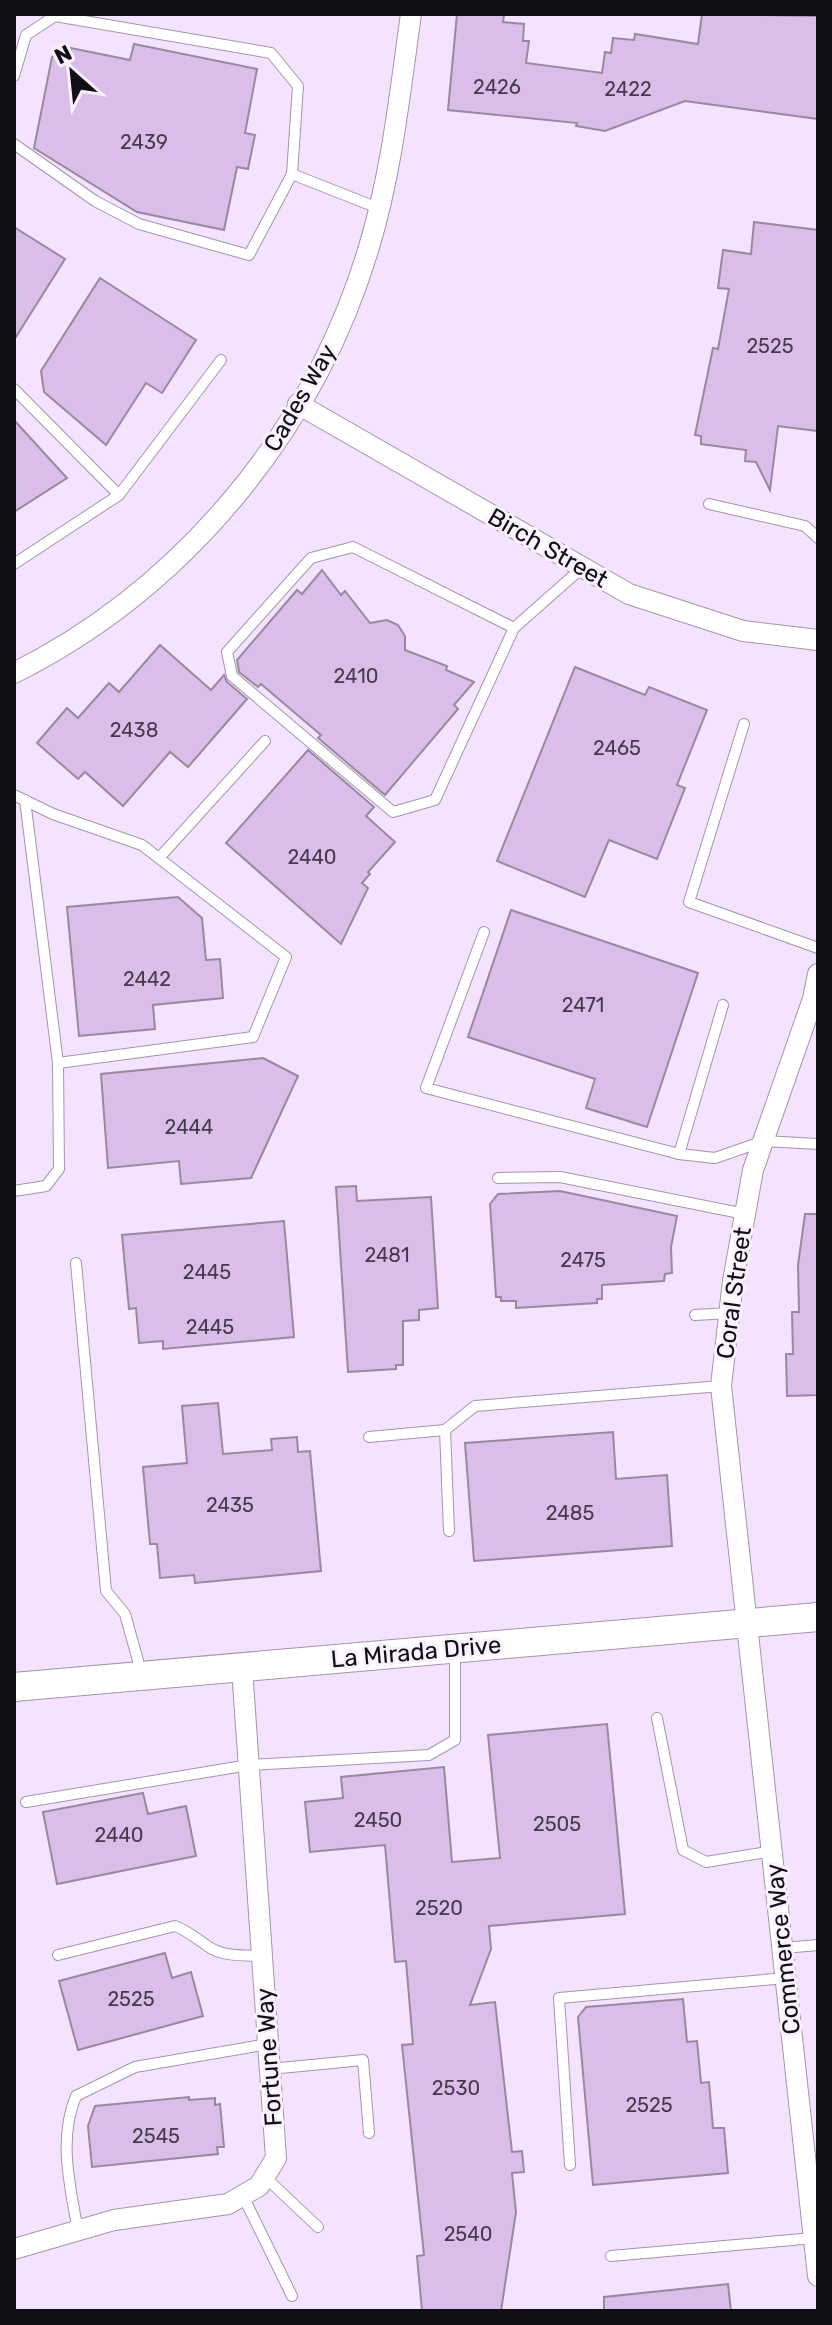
<svg xmlns="http://www.w3.org/2000/svg" width="832" height="2325" font-family="Rubik,sans-serif">
<style>
.built{fill:#f5e2ff}
.building{fill:#dabde8;stroke:#978a9e;stroke-width:2}
.lines{fill:none;stroke-linecap:round;stroke-linejoin:round}
.service-casing{stroke:#a496ab;stroke-width:12}
.minor-casing{stroke:#a496ab;stroke-width:22}
.secondary-casing{stroke:#a496ab;stroke-width:30}
.service{stroke:#fff;stroke-width:10}
.minor{stroke:#fff;stroke-width:20}
.secondary{stroke:#fff;stroke-width:28}
.labels{text-anchor:middle;stroke-width:6;stroke-linejoin:round;paint-order:stroke}
.number-label{font-size:20px;fill:#443a4a}
.street-label{font-size:24px;fill:#120e15;stroke:#f9f1fe}
</style>
<rect width="100%" height="100%" fill="#f9f1fe"/>
<!-- built -->
<rect class="built" x="14" y="14" width="804" height="2297"/>
<!-- building -->
<g class="building">
<path d="M 457,14 L 504,15 L 503,22 L 524,24 L 523,41 L 529,41 L 526,63 L 602,73 L 605,52 L 611,53 L 613,38 L 634,40 L 635,34 L 698,44 L 702,14 L 818,16 L 818,119 L 685,101 L 605,131 L 576,126 L 577,123 L 448,110 Z"/>
<path d="M 134,44 L 257,69 L 245,133 L 255,135 L 248,169 L 237,167 L 224,230 L 137,212 L 34,148 L 52,57 L 66,47 L 130,60 Z"/>
<path d="M 754,222 L 818,230 L 818,431 L 778,426 L 770,490 L 756,462 L 745,461 L 746,450 L 701,444 L 701,436 L 695,435 L 713,348 L 718,349 L 729,289 L 718,288 L 723,250 L 751,254 Z"/>
<path d="M 14,227 L 65,259 L 14,340 Z"/>
<path d="M 100,278 L 196,340 L 162,393 L 146,383 L 106,445 L 44,392 L 41,371 Z"/>
<path d="M 14,420 L 67,478 L 14,512 Z"/>
<path d="M 322,570 L 341,595 L 345,591 L 370,623 L 387,620 L 398,625 L 405,636 L 405,650 L 447,666 L 446,670 L 474,682 L 454,705 L 458,709 L 385,795 L 318,738 L 321,735 L 261,684 L 258,687 L 239,672 L 237,660 L 297,590 L 302,594 Z"/>
<path d="M 160,645 L 211,690 L 224,675 L 227,682 L 247,699 L 188,767 L 170,752 L 123,806 L 85,772 L 78,779 L 37,743 L 67,708 L 78,718 L 109,683 L 119,692 Z"/>
<path d="M 575,667 L 645,695 L 649,687 L 707,710 L 677,785 L 685,788 L 657,859 L 609,840 L 585,897 L 497,861 Z"/>
<path d="M 308,750 L 374,807 L 366,816 L 395,842 L 368,872 L 370,874 L 362,883 L 368,888 L 341,944 L 226,843 Z"/>
<path d="M 178,897 L 202,918 L 206,960 L 220,959 L 223,998 L 153,1005 L 155,1029 L 79,1036 L 67,907 Z"/>
<path d="M 511,910 L 698,973 L 647,1127 L 586,1108 L 595,1079 L 468,1037 Z"/>
<path d="M 263,1058 L 298,1076 L 251,1178 L 181,1184 L 179,1161 L 108,1168 L 101,1074 Z"/>
<path d="M 356,1186 L 357,1201 L 431,1197 L 438,1308 L 419,1310 L 419,1320 L 403,1321 L 403,1365 L 396,1365 L 396,1369 L 348,1372 L 336,1187 Z"/>
<path d="M 560,1191 L 677,1216 L 671,1247 L 672,1273 L 665,1274 L 664,1281 L 602,1285 L 602,1299 L 597,1299 L 597,1303 L 516,1308 L 516,1301 L 501,1301 L 501,1297 L 496,1297 L 490,1204 L 498,1194 Z"/>
<path d="M 805,1214 L 818,1214 L 818,1395 L 787,1396 L 786,1354 L 793,1354 L 792,1312 L 799,1312 L 798,1265 Z"/>
<path d="M 284,1221 L 294,1337 L 163,1349 L 163,1341 L 139,1343 L 136,1308 L 129,1309 L 122,1235 Z"/>
<path d="M 218,1403 L 223,1454 L 272,1450 L 271,1439 L 297,1437 L 298,1452 L 310,1451 L 321,1571 L 195,1583 L 194,1575 L 160,1578 L 157,1544 L 150,1544 L 143,1467 L 187,1463 L 182,1406 Z"/>
<path d="M 613,1432 L 616,1479 L 667,1475 L 672,1546 L 474,1561 L 465,1443 Z"/>
<path d="M 607,1724 L 625,1914 L 489,1926 L 491,1949 L 470,2005 L 495,2002 L 512,2152 L 522,2151 L 524,2172 L 512,2173 L 516,2212 L 501,2311 L 422,2311 L 417,2256 L 424,2255 L 402,2045 L 413,2044 L 406,1961 L 395,1962 L 385,1845 L 310,1852 L 305,1802 L 343,1798 L 341,1777 L 444,1767 L 452,1862 L 500,1858 L 488,1735 Z"/>
<path d="M 143,1793 L 148,1814 L 186,1806 L 196,1856 L 57,1884 L 43,1812 Z"/>
<path d="M 165,1953 L 172,1978 L 191,1972 L 203,2016 L 78,2050 L 59,1981 Z"/>
<path d="M 683,1999 L 687,2042 L 697,2041 L 701,2083 L 709,2082 L 713,2128 L 724,2128 L 728,2173 L 593,2185 L 578,2017 L 586,2007 Z"/>
<path d="M 189,2097 L 189,2100 L 215,2098 L 215,2105 L 220,2104 L 224,2147 L 217,2147 L 218,2154 L 92,2167 L 88,2126 L 95,2106 Z"/>
<path d="M 728,2284 L 731,2311 L 604,2311 L 604,2297 Z"/>
</g>
<g class="lines">
<!-- service casing -->
<g class="service-casing">
<g id="service">
<path d="M 14,76 L 26,35 L 55,16 L 271,53 L 298,86 L 292,174 L 249,255 L 139,224 L 95,201 L 14,144"/>
<path d="M 292,174 L 378,208"/>
<path d="M 14,389 L 119,495 L 14,564"/>
<path d="M 119,495 L 221,360"/>
<path d="M 709,504 L 805,526 L 818,538"/>
<path d="M 514,628 L 353,547 L 311,558 L 227,652 L 232,676 L 393,812 L 435,800 L 514,628 L 583,567"/>
<path d="M 744,724 L 689,902 L 818,948"/>
<path d="M 14,795 L 53,814 L 142,845 L 286,957 L 253,1037 L 58,1063 L 59,1169 L 46,1186 L 14,1191"/>
<path d="M 25,800 L 58,1063"/>
<path d="M 159,858 L 265,741"/>
<path d="M 484,932 L 426,1088 L 679,1154"/>
<path d="M 723,1005 L 679,1154 L 715,1158 L 764,1141 L 818,1144"/>
<path d="M 498,1178 L 560,1177 L 745,1214"/>
<path d="M 76,1263 L 106,1591 L 125,1614 L 142,1675"/>
<path d="M 695,1315 L 729,1313"/>
<path d="M 369,1437 L 445,1430"/>
<path d="M 449,1531 L 445,1430 L 475,1406 L 721,1386"/>
<path d="M 657,1718 L 683,1850 L 706,1862 L 773,1851"/>
<path d="M 26,1802 L 249,1765 L 429,1755 L 455,1740 L 455,1651"/>
<path d="M 783,1948 L 818,1945"/>
<path d="M 58,1955 L 175,1926 C 188,1931 197,1939 209,1947 C 224,1957 244,1955 262,1956"/>
<path d="M 270,2069 L 363,2060 L 369,2133"/>
<path d="M 570,2165 L 559,1998 L 786,1978"/>
<path d="M 265,2177 L 318,2227"/>
<path d="M 243,2196 L 292,2296"/>
<path d="M 78,2231 C 70,2186 58,2139 76,2096 L 135,2067 L 268,2044"/>
<path d="M 611,2256 L 814,2238"/>
</g>
</g>
<!-- minor casing -->
<g class="minor-casing">
<g id="minor">
<path d="M 298,404 L 629,594 L 743,631 L 818,640"/>
<path d="M 14,673 C 184,588 315,429 369,247 C 392,171 400,92 411,14"/>
<path d="M 818,974 L 813,999 L 753,1170 L 733,1281 L 721,1386 L 818,2276"/>
<path d="M 14,2249 L 114,2220 L 228,2204 L 259,2186 L 276,2158 L 242,1668"/>
</g>
</g>
<!-- secondary casing -->
<g class="secondary-casing">
<path id="secondary" d="M 14,1687 L 818,1617"/>
</g>
<!-- service -->
<use href="#service" class="service"/>
<!-- minor -->
<use href="#minor" class="minor"/>
<!-- secondary -->
<use href="#secondary" class="secondary"/>
</g>
<g class="labels">
<!-- number labels -->
<g class="number-label">
<text x="497" y="94">2426</text>
<text x="628" y="96">2422</text>
<text x="144" y="149">2439</text>
<text x="770" y="353">2525</text>
<text x="356" y="683">2410</text>
<text x="134" y="737">2438</text>
<text x="617" y="755">2465</text>
<text x="312" y="864">2440</text>
<text x="147" y="986">2442</text>
<text x="583" y="1012">2471</text>
<text x="189" y="1134">2444</text>
<text x="387" y="1262">2481</text>
<text x="583" y="1267">2475</text>
<text x="207" y="1279">2445</text>
<text x="210" y="1334">2445</text>
<text x="230" y="1512">2435</text>
<text x="570" y="1520">2485</text>
<text x="378" y="1827">2450</text>
<text x="557" y="1831">2505</text>
<text x="119" y="1842">2440</text>
<text x="439" y="1915">2520</text>
<text x="131" y="2006">2525</text>
<text x="456" y="2095">2530</text>
<text x="649" y="2112">2525</text>
<text x="156" y="2143">2545</text>
<text x="468" y="2241">2540</text>
</g>
<!-- street labels -->
<g class="street-label">
<text transform="translate(300 398) rotate(-60)" y="8">Cades Way</text>
<text transform="translate(548 548) rotate(30)" y="8">Birch Street</text>
<text transform="translate(734 1293) rotate(-82)" y="8">Coral Street</text>
<text transform="translate(416 1652) rotate(-5)" y="8">La Mirada Drive</text>
<text transform="translate(783 1949) rotate(-96)" y="8">Commerce Way</text>
<text transform="translate(269 2057) rotate(-94)" y="8">Fortune Way</text>
</g>
</g>
<!-- border -->
<rect width="832" height="2325" fill="none" stroke="#120e15" stroke-width="32"/>
<!-- north arrow -->
<g transform="translate(72 72) rotate(333)" stroke="#f9f1fe" stroke-width="6" paint-order="stroke">
<path d="M0-6L14 30L0 20L-14 30Z" fill="#120e15"/>
<text y="-12" font-size="22" font-weight="bold" text-anchor="middle" fill="#120e15">N</text>
</g>
</svg>
